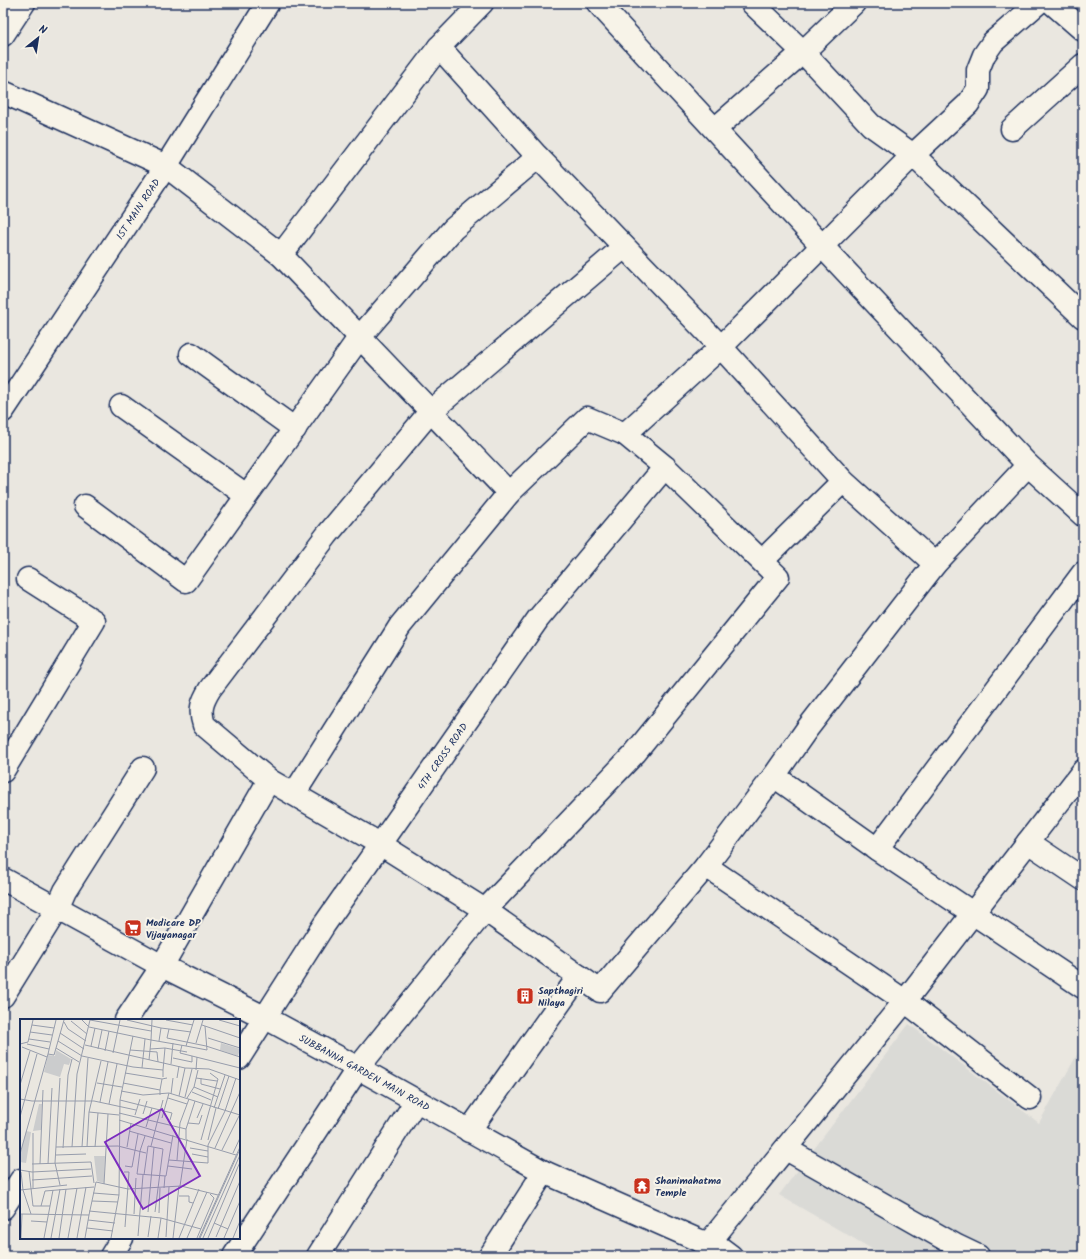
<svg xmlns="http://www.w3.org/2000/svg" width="1086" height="1259" font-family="Kalam,sans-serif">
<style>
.built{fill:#dadad6}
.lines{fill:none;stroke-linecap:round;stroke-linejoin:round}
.minor-casing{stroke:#1b2f5e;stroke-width:25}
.minor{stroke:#f7f3e8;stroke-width:22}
.labels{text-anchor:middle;stroke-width:4;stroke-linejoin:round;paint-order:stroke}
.street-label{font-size:10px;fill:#1b2f5e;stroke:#f7f3e8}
.poi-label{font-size:10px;font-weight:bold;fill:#1b2f5e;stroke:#f7f3e8;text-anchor:start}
.inset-road{fill:none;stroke:#979dac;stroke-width:1}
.view{fill:#7b2cbf;fill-opacity:0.15;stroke:#7b2cbf;stroke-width:2}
.inset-edge{fill:none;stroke:#1b2f5e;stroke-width:2}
</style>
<rect width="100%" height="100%" fill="#eae7e0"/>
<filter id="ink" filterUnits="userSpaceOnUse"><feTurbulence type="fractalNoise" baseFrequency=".025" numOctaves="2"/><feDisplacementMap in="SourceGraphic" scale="8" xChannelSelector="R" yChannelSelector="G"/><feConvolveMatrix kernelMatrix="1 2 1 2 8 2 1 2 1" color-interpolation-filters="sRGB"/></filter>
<g filter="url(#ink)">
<!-- built -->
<path class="built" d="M 909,1024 L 1039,1123 L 1083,1044 L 1083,1256 L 884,1256 L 779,1195 Z"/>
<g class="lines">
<!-- minor casing -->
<g class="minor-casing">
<g id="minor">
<path d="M 598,3 L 822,246 L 1028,465 L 1083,515"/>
<path d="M 752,3 L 803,52 L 871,125 L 913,155 L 1083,317"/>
<path d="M 1052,3 L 1083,30"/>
<path d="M 3,35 L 24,3"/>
<path d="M 439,47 L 538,157 L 721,347 L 843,481 L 935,564"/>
<path d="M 3,92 L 166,166 L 281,255 L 509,493"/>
<path d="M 715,129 L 803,52 L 854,3"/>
<path d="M 1012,129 L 1083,65"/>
<path d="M 624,247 L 430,412 L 327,535 L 210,689 C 202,702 199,710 204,725 L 269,780 L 380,844 L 485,910 L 600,991 L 706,866 L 774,776 L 807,729 L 935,564 L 1028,465"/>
<path d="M 281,255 L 439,47 L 482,3"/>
<path d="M 191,354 L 295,429"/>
<path d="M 121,406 L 246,495"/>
<path id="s1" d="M 3,411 L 166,166 L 268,3"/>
<path d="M 625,434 L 721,347 L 913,155 L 968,104 L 978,89 L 978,70 L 984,55 L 993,42 L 1038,3"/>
<path d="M 85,506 L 186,581 L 359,338 L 453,229 L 538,157"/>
<path d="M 762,561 L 843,481"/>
<path d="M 3,771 L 94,621 L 28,579"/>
<path d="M 774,776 L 877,849 L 1083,987"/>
<path d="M 1028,842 L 1083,879"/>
<path d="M 877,849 L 1083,573"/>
<path d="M 706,866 L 905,1001 L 1030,1098"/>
<path id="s2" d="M 3,879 L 162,966 L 266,1018 L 358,1068 L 544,1172 L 698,1240 L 719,1247 L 731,1256"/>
<path d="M 3,996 L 57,909 L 65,891 L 143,768"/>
<path d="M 126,1020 L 162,966 L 269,780"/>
<path id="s3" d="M 239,1058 L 324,925 L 538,619 L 665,467"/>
<path d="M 469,1131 L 579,976"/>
<path d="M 786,1149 L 957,1246 L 978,1256"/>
<path d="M 3,1208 L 21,1180"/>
<path d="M 708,1244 L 905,1001 L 1083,771"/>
<path d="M 111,1256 L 122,1238"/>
<path d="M 234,1256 L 358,1068 L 485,910 L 635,753 L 778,577 L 665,467 L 625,434 L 587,418 L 509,493 L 400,626 L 294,794"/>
<path d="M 318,1256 L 416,1101"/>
<path d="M 490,1256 L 544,1172"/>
</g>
</g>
<!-- minor -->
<use href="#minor" class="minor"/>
</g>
</g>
<!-- icons -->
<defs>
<g id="supermarket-square" transform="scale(0.9)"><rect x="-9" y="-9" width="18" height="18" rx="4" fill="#c8321e" stroke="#f7f3e8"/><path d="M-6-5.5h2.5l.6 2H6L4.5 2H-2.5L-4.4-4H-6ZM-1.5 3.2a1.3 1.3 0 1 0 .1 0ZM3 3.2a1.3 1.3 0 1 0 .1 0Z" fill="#fff"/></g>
<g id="building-square" transform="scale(0.9)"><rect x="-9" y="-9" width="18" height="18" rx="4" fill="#c8321e" stroke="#f7f3e8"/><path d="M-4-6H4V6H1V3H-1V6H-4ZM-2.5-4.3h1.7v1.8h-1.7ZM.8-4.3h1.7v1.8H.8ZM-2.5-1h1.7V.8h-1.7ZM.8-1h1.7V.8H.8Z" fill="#fff"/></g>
<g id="temple-square" transform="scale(0.9)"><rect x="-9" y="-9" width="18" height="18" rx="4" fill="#c8321e" stroke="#f7f3e8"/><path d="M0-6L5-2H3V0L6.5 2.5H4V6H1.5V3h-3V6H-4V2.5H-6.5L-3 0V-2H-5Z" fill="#fff"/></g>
</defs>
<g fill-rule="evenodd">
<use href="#supermarket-square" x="133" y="928"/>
<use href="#building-square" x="525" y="996"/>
<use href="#temple-square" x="642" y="1186"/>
</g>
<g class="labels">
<!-- street labels -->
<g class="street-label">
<text dy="4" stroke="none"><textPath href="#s1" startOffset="243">1ST MAIN ROAD</textPath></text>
<text dy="4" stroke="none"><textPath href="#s3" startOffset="364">4TH CROSS ROAD</textPath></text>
<text dy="4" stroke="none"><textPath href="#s2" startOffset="410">SUBBANNA GARDEN MAIN ROAD</textPath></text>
</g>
<!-- poi labels -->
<g class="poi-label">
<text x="146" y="926">Modicare DP<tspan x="146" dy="12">Vijayanagar</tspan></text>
<text x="538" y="994">Sapthagiri<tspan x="538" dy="12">Nilaya</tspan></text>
<text x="655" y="1184">Shanimahatma<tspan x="655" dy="12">Temple</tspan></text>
</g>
</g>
<!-- overview -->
<g transform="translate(20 1019)">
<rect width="220" height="220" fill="#eae7e0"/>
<path d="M 201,24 L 220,30 L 218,37 L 200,31 ZM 36,31 L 51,40 L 49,46 L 44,45 L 40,58 L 24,53 L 28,36 L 35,37 ZM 19,85 L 22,85 L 21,111 L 13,112 ZM 6,112 L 11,113 L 6,144 L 0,143 L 0,136 ZM 74,137 L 85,137 L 84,164 L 77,162 Z" fill="#cbcccd"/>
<path class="inset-road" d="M 44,1 L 36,29 L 59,43M 62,1 L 69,8 L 131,21 L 132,1M 70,1 L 131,12M 107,1 L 141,9M 146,1 L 173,6M 199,1 L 220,7M 51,2 L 67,15M 44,3 L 48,10 L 66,22M 12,6 L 34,9M 182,6 L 220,19M 10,13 L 32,16M 40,14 L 64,30M 147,19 L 186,27 L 220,38M 147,19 L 149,10 L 171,13M 188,19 L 220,29M 9,20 L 30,23M 38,22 L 62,37 L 113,48 L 143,51 L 143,58M 139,22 L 141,9 L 149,10M 176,24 L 183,1M 0,25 L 8,23 L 13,1M 7,25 L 29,30M 65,26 L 165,49 L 189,50 L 220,61M 162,26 L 160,34 L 220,49M 71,27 L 75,9M 166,27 L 187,31 L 185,7M 2,28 L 27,38M 78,30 L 82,11M 130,30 L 145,29M 110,31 L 137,33 L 138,43M 85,32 L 89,12M 93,34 L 100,1M 28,35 L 36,1M 153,39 L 172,43 L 172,37M 129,41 L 131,21 L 166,27 L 174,1M 151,45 L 153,24M 122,49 L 125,20M 143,51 L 145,29 L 167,33M 176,51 L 177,38M 105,54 L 142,60M 157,59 L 159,47M 176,59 L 197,62M 181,59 L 181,65 L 200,70M 77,64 L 102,68M 103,64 L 140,71 L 140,76M 0,66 L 10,32M 174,68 L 198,78M 140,71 L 142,60 L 147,59M 101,72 L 123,76 L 149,74 L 220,96M 172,73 L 191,81M 151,75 L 153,59M 159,77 L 165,49M 165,78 L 172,50M 148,79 L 167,85M 167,79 L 174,68 L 178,51M 0,80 L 12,82 L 74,82 L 116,91M 100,81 L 152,94 L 150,101M 80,83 L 88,43M 89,85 L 97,45M 194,89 L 205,56M 198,90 L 209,57M 69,93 L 99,96M 99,94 L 166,110M 123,95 L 127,82M 115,96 L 120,80M 0,98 L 17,35M 142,99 L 149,74M 177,99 L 183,85M 99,101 L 216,136M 168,104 L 179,105 L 182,96M 126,108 L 132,89M 109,112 L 151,124M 125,117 L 120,132 L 117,155 L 146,157 L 153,116M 166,120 L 166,110 L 175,82M 181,121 L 198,60 L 190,54M 188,121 L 196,89M 131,127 L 143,81M 36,128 L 98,127 L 126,134M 52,128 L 57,55 L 70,1M 62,128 L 68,39M 67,128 L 69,93 L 81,42M 75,128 L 78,94M 107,128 L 111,104M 43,129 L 48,56 L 52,40M 170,129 L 188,132M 195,129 L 220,73M 202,131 L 220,95M 213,134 L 220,119M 0,135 L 28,35 L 34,36 L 36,29M 172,135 L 188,138M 36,136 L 66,135M 149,141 L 188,144 L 188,126 L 205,92 L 216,59M 157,141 L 160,104 L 169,80M 12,145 L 71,143 L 74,164M 20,145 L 23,71M 28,145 L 32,69M 105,147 L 112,148 L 118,115M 148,147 L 172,150M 0,151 L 12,153 L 71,150M 9,152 L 13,187 L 30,187M 1,153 L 3,171 L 11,195M 104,153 L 109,153 L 105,208M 124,156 L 128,127 L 143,130 L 135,193M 12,161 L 72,157M 84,165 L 88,95M 40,166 L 35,144 L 40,59M 160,167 L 167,120M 13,169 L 13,114M 144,169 L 145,157M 0,171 L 47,166M 73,174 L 99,176M 159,177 L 169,177 L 169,183 L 173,184M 72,182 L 98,183M 21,187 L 25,172 L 74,168M 69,192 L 141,199 L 181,210M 128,193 L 134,128M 139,194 L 140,169M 0,195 L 69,196 L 76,163 L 108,170 L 161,167 L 198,176M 114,195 L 116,159M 68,201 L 95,204M 11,202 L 27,203M 194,204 L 208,210M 67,209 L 93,212M 118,217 L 123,156M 128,218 L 131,197M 146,218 L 149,168M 196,218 L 220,162M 1,219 L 2,195M 24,219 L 33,171M 31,219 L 40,170M 39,219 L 46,170M 48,219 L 57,169M 57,219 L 66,168M 65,219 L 69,196M 91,219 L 99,176 L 100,81 L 113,17M 138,219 L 141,199M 153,219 L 159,167M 159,219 L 179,170M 167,219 L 187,173M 177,219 L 194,179 L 190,175M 179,219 L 220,128M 180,219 L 220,130M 183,219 L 220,136M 188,219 L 220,143M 204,219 L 220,182M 213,219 L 220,202"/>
<path class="view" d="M 142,90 L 180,157 L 123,190 L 85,123 Z"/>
<rect width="220" height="220" class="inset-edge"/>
</g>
<!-- margin -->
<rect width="1086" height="1259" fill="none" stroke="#f7f3e8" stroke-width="16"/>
<rect x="8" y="8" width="1070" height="1243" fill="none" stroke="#1b2f5e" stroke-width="1.5" filter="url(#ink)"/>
<!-- north arrow -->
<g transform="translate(38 38) rotate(30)" stroke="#f7f3e8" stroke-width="3" paint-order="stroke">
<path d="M0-3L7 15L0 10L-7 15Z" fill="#1b2f5e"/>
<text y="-6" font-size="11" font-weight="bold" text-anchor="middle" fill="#1b2f5e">N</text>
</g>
</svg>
